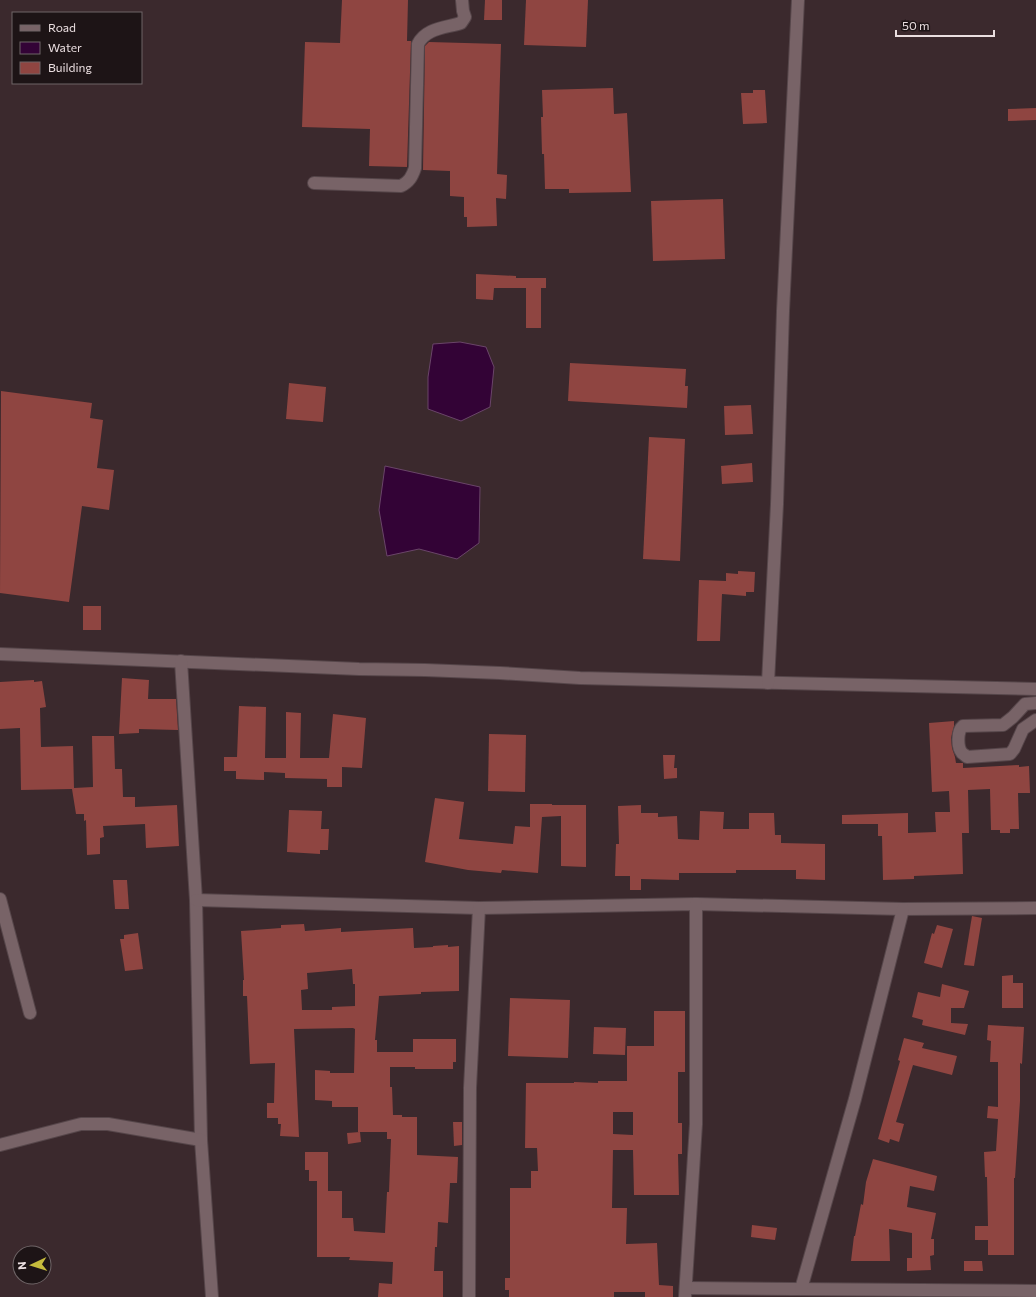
<svg xmlns="http://www.w3.org/2000/svg" width="1036" height="1297" font-family="Commissioner,sans-serif">
<style>
.water{fill:#330336;stroke:#6a4569}
.building{fill:#8f4541;fill-rule:evenodd}
.lines{fill:none;stroke-linecap:round;stroke-linejoin:round}
.minor-casing{stroke:#56464a;stroke-width:14}
.minor{stroke:#786367;stroke-width:12}
</style>
<rect width="100%" height="100%" fill="#3b292d"/>
<!-- water -->
<g class="water">
<path d="M 460,342 L 486,347 L 494,367 L 490,407 L 461,421 L 428,409 L 428,377 L 433,344 Z"/>
<path d="M 385,466 L 480,487 L 479,543 L 457,559 L 419,549 L 387,556 L 379,510 Z"/>
</g>
<!-- building -->
<g class="building">
<path d="M 342,0 L 408,0 L 407,41 L 411,41 L 407,167 L 369,166 L 370,129 L 302,127 L 305,42 L 340,43 Z"/>
<path d="M 485,0 L 502,0 L 502,20 L 484,20 Z"/>
<path d="M 526,0 L 588,0 L 586,47 L 524,45 Z"/>
<path d="M 429,42 L 501,44 L 497,174 L 507,175 L 506,199 L 496,198 L 497,226 L 467,227 L 467,217 L 464,217 L 464,197 L 450,196 L 450,171 L 423,170 L 425,46 Z"/>
<path d="M 613,88 L 614,114 L 627,113 L 631,192 L 569,193 L 569,189 L 545,189 L 544,154 L 542,154 L 541,117 L 543,117 L 542,90 Z"/>
<path d="M 753,90 L 765,90 L 767,123 L 743,124 L 741,93 L 753,93 Z"/>
<path d="M 1036,108 L 1036,120 L 1008,121 L 1008,109 Z"/>
<path d="M 723,199 L 725,259 L 653,261 L 651,201 Z"/>
<path d="M 476,274 L 516,276 L 516,278 L 546,278 L 546,288 L 541,288 L 541,328 L 526,328 L 526,288 L 494,288 L 493,300 L 476,299 Z"/>
<path d="M 570,363 L 686,369 L 685,386 L 688,386 L 687,408 L 568,401 Z"/>
<path d="M 289,383 L 326,387 L 323,422 L 286,419 Z"/>
<path d="M 1,391 L 92,403 L 90,418 L 103,420 L 97,468 L 114,470 L 109,510 L 82,506 L 69,602 L 0,593 Z"/>
<path d="M 751,405 L 753,434 L 725,435 L 724,406 Z"/>
<path d="M 649,437 L 685,439 L 680,561 L 643,559 Z"/>
<path d="M 752,463 L 753,482 L 722,484 L 721,466 Z"/>
<path d="M 738,571 L 755,572 L 754,592 L 746,592 L 746,596 L 722,594 L 720,641 L 697,641 L 699,580 L 726,581 L 726,573 L 738,574 Z"/>
<rect x="83" y="606" width="18" height="24"/>
<path d="M 122,678 L 149,680 L 148,699 L 176,699 L 178,730 L 139,729 L 139,733 L 119,734 Z"/>
<path d="M 34,680 L 34,682 L 42,681 L 46,707 L 40,708 L 41,747 L 73,746 L 74,788 L 93,787 L 92,736 L 114,736 L 115,769 L 122,769 L 123,797 L 135,797 L 135,807 L 177,805 L 179,846 L 146,848 L 145,824 L 103,826 L 104,837 L 100,838 L 100,854 L 87,855 L 86,820 L 84,821 L 84,814 L 76,814 L 72,789 L 21,790 L 20,728 L 0,729 L 0,682 Z"/>
<path d="M 239,706 L 266,707 L 265,758 L 286,758 L 286,712 L 301,713 L 300,758 L 329,758 L 333,714 L 366,718 L 362,768 L 342,767 L 342,787 L 327,787 L 327,779 L 285,778 L 285,773 L 264,772 L 264,780 L 236,779 L 236,771 L 224,771 L 224,757 L 237,757 Z"/>
<path d="M 954,721 L 954,726 L 951,738 L 952,748 L 955,757 L 956,763 L 963,763 L 963,768 L 1019,765 L 1019,767 L 1029,766 L 1030,793 L 1018,793 L 1019,829 L 1010,829 L 1010,833 L 1000,833 L 1000,830 L 991,830 L 990,789 L 968,790 L 969,833 L 962,833 L 963,874 L 914,876 L 914,879 L 883,880 L 882,836 L 878,836 L 878,824 L 842,824 L 842,815 L 908,813 L 908,833 L 936,832 L 935,812 L 950,812 L 949,791 L 932,792 L 929,723 Z"/>
<path d="M 489,734 L 526,735 L 525,792 L 488,791 Z"/>
<path d="M 663,755 L 675,755 L 674,768 L 677,768 L 677,778 L 664,779 Z"/>
<path d="M 435,798 L 464,802 L 459,839 L 513,844 L 515,826 L 530,827 L 530,804 L 552,804 L 552,805 L 586,805 L 586,867 L 561,866 L 561,816 L 542,817 L 538,873 L 502,870 L 501,873 L 468,870 L 425,862 Z"/>
<path d="M 641,805 L 641,813 L 658,813 L 658,817 L 677,816 L 678,839 L 699,840 L 700,811 L 724,812 L 723,829 L 749,829 L 749,813 L 774,813 L 775,835 L 781,835 L 781,843 L 825,844 L 825,880 L 796,879 L 796,870 L 736,870 L 736,873 L 679,873 L 679,880 L 641,879 L 641,890 L 630,890 L 630,876 L 615,876 L 616,844 L 619,844 L 618,806 Z"/>
<path d="M 289,810 L 322,811 L 321,829 L 329,829 L 328,850 L 320,850 L 320,854 L 287,852 Z"/>
<path d="M 113,880 L 127,880 L 129,909 L 115,909 Z"/>
<path d="M 972,916 L 982,918 L 974,966 L 964,965 Z"/>
<path d="M 304,924 L 305,931 L 341,928 L 341,932 L 413,928 L 414,948 L 433,947 L 433,946 L 448,945 L 448,947 L 459,946 L 459,991 L 421,992 L 421,994 L 379,996 L 375,1040 L 377,1040 L 377,1052 L 413,1052 L 413,1039 L 456,1039 L 456,1062 L 453,1062 L 453,1069 L 415,1069 L 415,1067 L 390,1067 L 390,1087 L 392,1087 L 393,1115 L 402,1115 L 402,1117 L 417,1117 L 417,1155 L 458,1157 L 457,1183 L 450,1183 L 448,1223 L 438,1222 L 437,1247 L 435,1247 L 434,1271 L 443,1271 L 443,1297 L 378,1297 L 379,1283 L 392,1284 L 393,1262 L 349,1260 L 350,1257 L 317,1257 L 317,1181 L 309,1181 L 309,1170 L 305,1170 L 305,1152 L 328,1152 L 328,1191 L 342,1191 L 342,1218 L 353,1218 L 354,1231 L 385,1233 L 387,1192 L 389,1192 L 391,1139 L 387,1139 L 387,1132 L 360,1132 L 361,1142 L 348,1144 L 347,1133 L 360,1132 L 358,1132 L 358,1107 L 332,1107 L 332,1101 L 315,1100 L 315,1070 L 330,1071 L 330,1073 L 354,1073 L 355,1029 L 353,1028 L 294,1029 L 299,1137 L 280,1136 L 281,1124 L 278,1124 L 278,1118 L 267,1118 L 267,1103 L 274,1103 L 275,1063 L 250,1064 L 247,996 L 243,996 L 243,980 L 244,980 L 241,931 L 281,928 L 281,925 ZM 352,969 L 353,984 L 355,984 L 355,1006 L 332,1007 L 332,1010 L 302,1010 L 301,990 L 308,989 L 307,973 Z"/>
<path d="M 937,925 L 953,929 L 942,968 L 924,963 L 932,933 L 934,934 Z"/>
<path d="M 138,933 L 143,969 L 125,971 L 120,939 L 124,939 L 124,935 Z"/>
<path d="M 1013,975 L 1013,983 L 1023,983 L 1023,1008 L 1002,1008 L 1002,976 Z"/>
<path d="M 942,984 L 969,991 L 964,1008 L 951,1008 L 951,1023 L 968,1024 L 965,1035 L 922,1025 L 923,1020 L 912,1017 L 918,992 L 940,997 Z"/>
<path d="M 510,998 L 570,1000 L 568,1058 L 508,1056 Z"/>
<path d="M 654,1011 L 685,1011 L 685,1072 L 678,1072 L 678,1123 L 682,1123 L 682,1154 L 678,1154 L 679,1195 L 634,1195 L 633,1150 L 613,1150 L 612,1208 L 627,1208 L 626,1244 L 657,1243 L 659,1285 L 673,1286 L 673,1297 L 645,1297 L 645,1292 L 614,1292 L 614,1297 L 509,1297 L 509,1290 L 505,1290 L 505,1278 L 510,1278 L 510,1188 L 531,1188 L 531,1171 L 538,1171 L 537,1148 L 525,1148 L 526,1083 L 574,1083 L 574,1082 L 598,1083 L 598,1081 L 627,1081 L 627,1046 L 654,1046 ZM 613,1112 L 633,1112 L 633,1135 L 613,1134 Z"/>
<path d="M 988,1025 L 1024,1027 L 1022,1064 L 1020,1063 L 1020,1101 L 1015,1178 L 1014,1178 L 1014,1255 L 988,1255 L 988,1240 L 975,1240 L 975,1226 L 988,1226 L 987,1177 L 985,1177 L 984,1152 L 996,1151 L 998,1119 L 987,1118 L 988,1106 L 998,1107 L 998,1062 L 990,1062 L 991,1041 L 987,1040 Z"/>
<path d="M 594,1027 L 626,1028 L 625,1055 L 593,1054 Z"/>
<path d="M 904,1038 L 924,1043 L 922,1048 L 957,1056 L 952,1075 L 913,1065 L 896,1122 L 904,1124 L 899,1142 L 890,1139 L 889,1143 L 878,1139 L 900,1061 L 898,1060 Z"/>
<path d="M 453,1122 L 462,1122 L 462,1145 L 454,1146 Z"/>
<path d="M 873,1159 L 937,1176 L 934,1191 L 910,1186 L 907,1207 L 936,1213 L 931,1239 L 934,1239 L 934,1255 L 930,1256 L 931,1270 L 907,1271 L 907,1258 L 912,1258 L 912,1233 L 889,1229 L 890,1261 L 851,1261 L 854,1236 L 855,1236 L 861,1204 L 863,1205 L 866,1182 Z"/>
<path d="M 752,1225 L 777,1228 L 775,1240 L 751,1237 Z"/>
<path d="M 964,1261 L 982,1261 L 983,1271 L 964,1271 Z"/>
</g>
<g class="lines">
<!-- minor casing -->
<g class="minor-casing">
<g id="minor">
<path d="M 314,183 L 401,186 C 409,182 412,177 415,168 L 418,44 C 426,28 445,28 461,23 L 465,17 L 463,11 L 462,0"/>
<path d="M 0,654 L 359,669 L 425,670 L 500,673 L 580,678 L 1036,689"/>
<path d="M 181,661 L 196,900 L 201,1140 L 212,1297"/>
<path d="M 768,683 L 777,504 L 783,311 L 798,0"/>
<path d="M 1036,703 L 1025,704 L 1013,717 L 1003,725 L 963,726 C 957,731 957,747 962,753 C 962,753 966,756 967,757 L 1010,754 L 1014,749 L 1023,729 L 1036,720"/>
<path d="M 0,899 L 30,1013"/>
<path d="M 196,900 L 479,908 L 696,904 L 903,909 L 1036,908"/>
<path d="M 0,1145 L 81,1124 L 108,1124 L 201,1140"/>
<path d="M 686,1288 L 1036,1291"/>
<path d="M 801,1289 L 855,1099 L 903,909"/>
<path d="M 469,1297 L 470,1088 L 479,908"/>
<path d="M 685,1297 L 696,1124 L 696,904"/>
</g>
</g>
<!-- minor -->
<use href="#minor" class="minor"/>
</g>
<!-- legend -->
<rect x="12" y="12" width="130" height="72" fill="#1d1416" stroke="#6f6567"/>
<rect x="20" y="25" width="20" height="6" fill="#786367" stroke="#6f6567"/>
<text x="48" y="32" font-size="12" fill="#eadee0">Road</text>
<rect x="20" y="42" width="20" height="12" fill="#330336" stroke="#6f6567"/>
<text x="48" y="52" font-size="12" fill="#eadee0">Water</text>
<rect x="20" y="62" width="20" height="12" fill="#8f4541" stroke="#6f6567"/>
<text x="48" y="72" font-size="12" fill="#eadee0">Building</text>
<!-- north arrow -->
<g transform="translate(32 1265) rotate(266)"><circle r="19" fill="#1d1416" stroke="#6f6567"/>
<path d="M0-3L7 15L0 10L-7 15Z" fill="#c6bb3c"/>
<text y="-6" font-size="11" font-weight="bold" text-anchor="middle" fill="#eadee0">N</text>
</g>
<!-- scale -->
<path d="M896 30v6h98v-6" fill="none" stroke="#eadee0" stroke-width="2"/>
<text x="902" y="30" font-size="12" fill="#eadee0" stroke="#1d1416" stroke-width="3" paint-order="stroke">50 m</text>
</svg>
